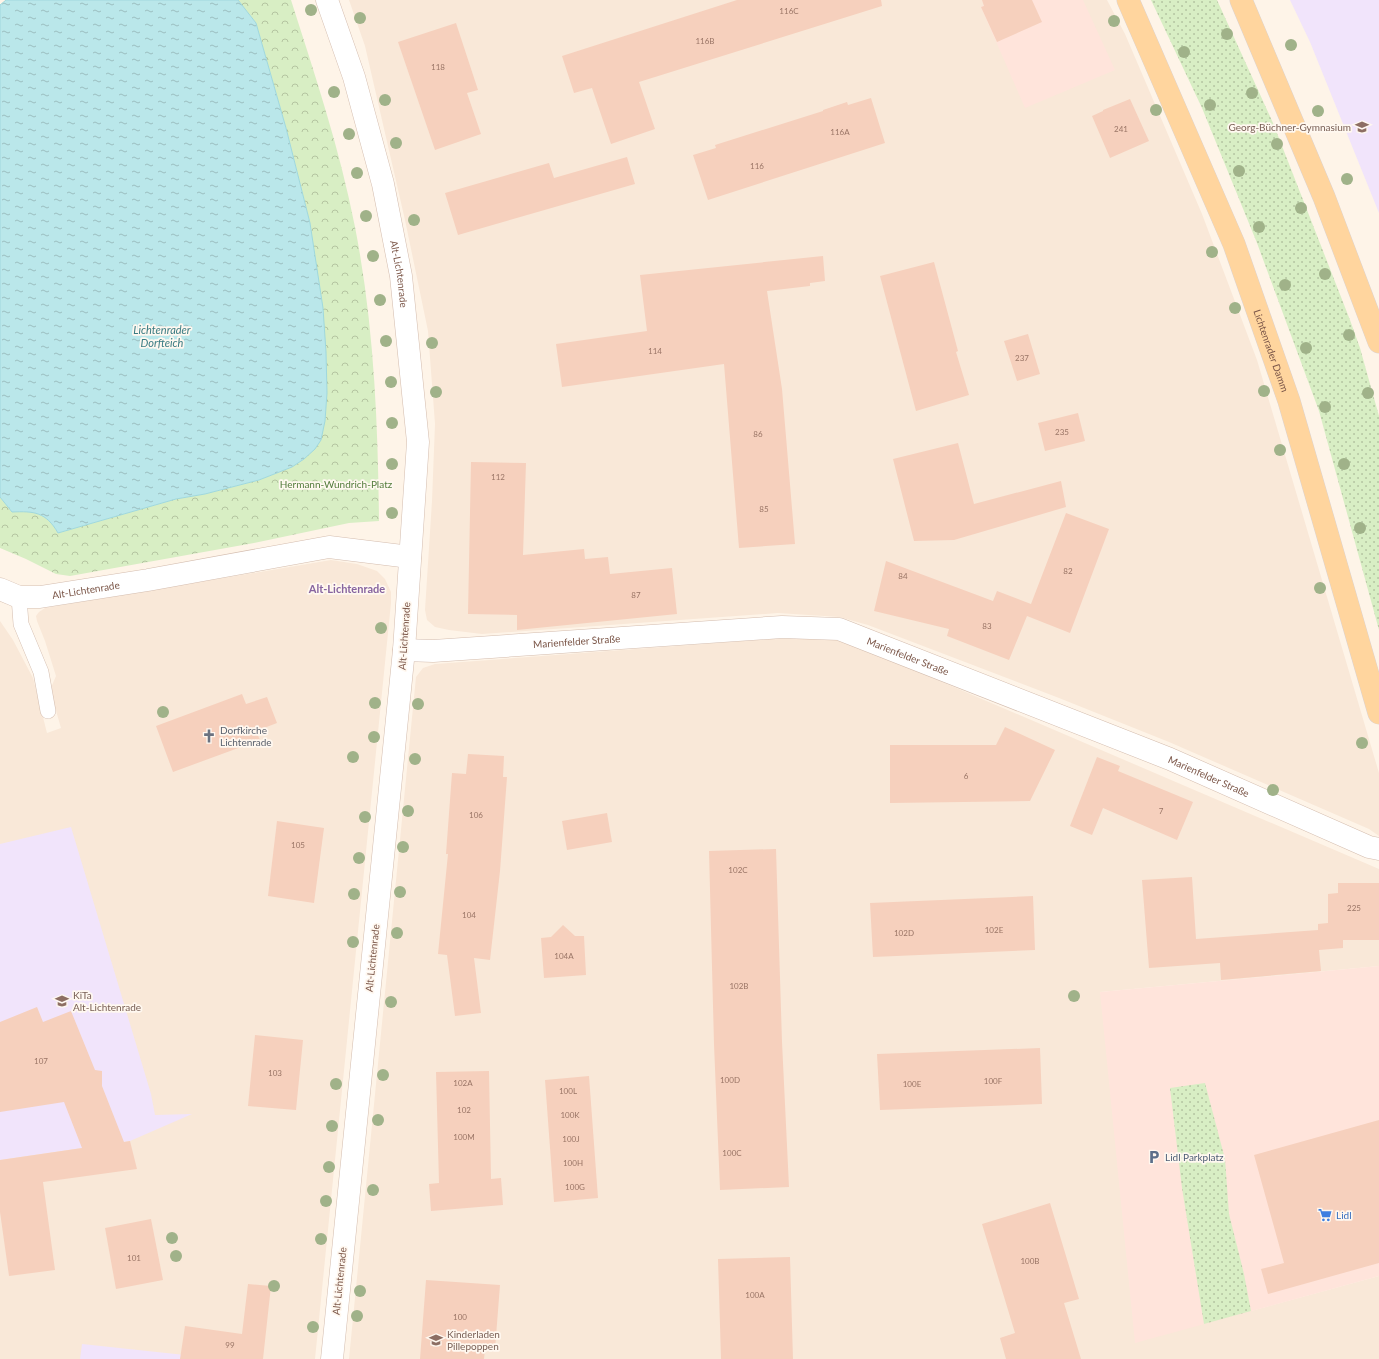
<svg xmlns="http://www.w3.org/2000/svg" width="1379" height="1359" font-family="Lato,sans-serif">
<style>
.residential{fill:#f9e8d8}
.commercial{fill:#ffe4db}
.education{fill:#f1e4fb}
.grass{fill:url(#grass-dots)}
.forest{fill:url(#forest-crowns)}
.water{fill:url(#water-ripples);stroke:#9fd8dd}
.building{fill:#f6d0bd}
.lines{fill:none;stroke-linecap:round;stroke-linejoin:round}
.lane-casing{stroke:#d4bdaf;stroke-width:16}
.street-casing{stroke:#d4bdaf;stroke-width:23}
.primary-casing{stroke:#ddd3d0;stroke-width:23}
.lane{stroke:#fff;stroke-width:15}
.street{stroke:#fff;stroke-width:22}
.primary{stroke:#ffd59e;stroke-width:22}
.tree{fill:#a0b289}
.labels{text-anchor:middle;stroke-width:3.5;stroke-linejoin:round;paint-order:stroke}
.number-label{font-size:8px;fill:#9a7566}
.education-label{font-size:10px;fill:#785e54;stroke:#fff8f0;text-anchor:start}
.street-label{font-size:10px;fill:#7c5749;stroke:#fff8f0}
.park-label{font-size:10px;fill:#537c3c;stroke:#fff8f0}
.worship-label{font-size:10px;fill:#5b616d;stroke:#fff8f0;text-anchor:start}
.service-label{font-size:10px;fill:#4e5e75;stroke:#fff8f0;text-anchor:start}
.shop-label{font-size:10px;fill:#366cbe;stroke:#fff8f0;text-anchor:start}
.water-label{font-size:11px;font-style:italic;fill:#3a7b82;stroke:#fff8f0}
.neighbourhood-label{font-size:11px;font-weight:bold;fill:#87649f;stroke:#fff8f0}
</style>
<defs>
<pattern id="grass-dots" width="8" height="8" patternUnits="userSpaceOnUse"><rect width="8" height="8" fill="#d8eec4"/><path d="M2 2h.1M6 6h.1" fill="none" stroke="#b4c4a1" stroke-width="1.8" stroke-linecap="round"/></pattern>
<pattern id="forest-crowns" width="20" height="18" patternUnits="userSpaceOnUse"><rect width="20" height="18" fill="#d8eec4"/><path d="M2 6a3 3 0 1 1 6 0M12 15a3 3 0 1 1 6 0" fill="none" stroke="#b4c4a1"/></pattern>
<pattern id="water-ripples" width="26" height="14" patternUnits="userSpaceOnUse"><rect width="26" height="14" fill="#bae7ea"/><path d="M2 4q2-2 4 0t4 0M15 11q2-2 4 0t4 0" fill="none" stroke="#9cbec0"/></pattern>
</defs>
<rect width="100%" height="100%" fill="#fef4e8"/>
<!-- residential -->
<g class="residential">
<path d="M 349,0 L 1107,0 L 1125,34 L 1202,214 L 1257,360 L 1379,773 L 1379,836 L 1369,829 L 1169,742 L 1059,698 L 868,625 L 839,617 L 778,613 L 482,634 L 449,630 L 435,627 L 427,620 L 425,610 L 432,501 L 435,424 L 428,331 L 405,220 L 365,46 Z"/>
<path d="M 331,560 L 357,564 L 377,571 L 385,579 L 391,592 L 391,603 L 315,1359 L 0,1359 L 0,621 L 13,640 L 33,678 L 47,733 L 61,728 L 50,690 L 56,676 L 45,641 L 37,621 L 36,616 L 39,612 L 45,608 Z"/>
<path d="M 811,636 L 835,639 L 863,648 L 1379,869 L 1379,966 L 1100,992 L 1251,1311 L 1379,1276 L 1379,1359 L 349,1359 L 416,677 L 423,668 L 435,664 Z"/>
</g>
<!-- commercial -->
<g class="commercial">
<path d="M 982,0 L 1083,0 L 1115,70 L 1025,108 L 981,7 L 984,5 Z"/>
<path d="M 1379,966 L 1379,1276 L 1135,1343 L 1100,992 Z"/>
</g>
<!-- education -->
<g class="education">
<path d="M 1290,0 L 1379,0 L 1379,213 L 1310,42 Z"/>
<path d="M 71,827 L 151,1094 L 155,1115 L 192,1114 L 130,1141 L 0,1160 L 0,844 Z"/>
<path d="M 82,1344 L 166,1353 L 223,1359 L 80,1359 Z"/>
</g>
<!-- grass -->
<g class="grass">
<path d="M 1151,0 L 1217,0 L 1273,123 L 1350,320 L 1360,348 L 1379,416 L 1379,630 L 1319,411 L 1257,243 L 1202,108 Z"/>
<path d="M 1205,1083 L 1225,1159 L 1229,1214 L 1244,1274 L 1251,1311 L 1204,1324 L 1182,1188 L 1170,1088 Z"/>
</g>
<!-- forest -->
<path class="forest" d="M 238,0 L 291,0 C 315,75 340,150 355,227 C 374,324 378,423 379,521 L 349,523 L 254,543 L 70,576 L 56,574 L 26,559 L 0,548 L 0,497 L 12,512 C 35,511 46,512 58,533 L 176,499 L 205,494 L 259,480 L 292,467 L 325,421 L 327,393 L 326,352 L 310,223 L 286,128 L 256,23 Z"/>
<!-- water -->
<path class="water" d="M 6,0 L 238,0 L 256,23 L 286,128 L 310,223 L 323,308 L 326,352 L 327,393 L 325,421 L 321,440 L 315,449 L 304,459 L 292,467 L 259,480 L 205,494 L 176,499 L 58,533 C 46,512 34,511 12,512 L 0,497 L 0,5 Z"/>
<!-- building -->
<g class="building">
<path d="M 737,0 L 881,0 L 882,6 L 639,82 L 655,129 L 611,144 L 592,88 L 574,93 L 562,56 Z"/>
<path d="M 982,0 L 1032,0 L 1042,22 L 997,42 L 981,7 L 984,6 Z"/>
<path d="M 456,23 L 478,90 L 467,93 L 481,134 L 435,150 L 398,42 Z"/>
<path d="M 871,98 L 885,143 L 708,200 L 693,155 L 716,148 L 715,145 L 823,111 L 823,110 L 847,102 L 848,105 Z"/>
<path d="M 1130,99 L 1149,141 L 1110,158 L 1092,116 L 1103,111 L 1103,110 Z"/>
<path d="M 627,157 L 635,184 L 458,235 L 445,193 L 549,163 L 554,178 Z"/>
<path d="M 823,256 L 825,281 L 810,283 L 810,286 L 767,291 L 782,389 L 795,544 L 739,548 L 724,364 L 562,387 L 556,344 L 647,331 L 640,275 Z"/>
<path d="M 934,262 L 958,351 L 956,352 L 969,395 L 916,411 L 880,276 Z"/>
<path d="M 1028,334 L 1040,374 L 1017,381 L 1004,341 Z"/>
<path d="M 1078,413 L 1085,441 L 1045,451 L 1038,423 Z"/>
<path d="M 958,443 L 974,504 L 1061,481 L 1066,507 L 954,540 L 914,541 L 893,459 Z"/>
<path d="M 471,462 L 526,463 L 523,555 L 584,549 L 585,559 L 608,557 L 610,574 L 672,568 L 677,614 L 517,630 L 517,615 L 468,614 Z"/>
<path d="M 1066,513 L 1109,529 L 1070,633 L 1027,616 L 1009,660 L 947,636 L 949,629 L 874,611 L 886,561 L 993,601 L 997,591 L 1031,604 Z"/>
<path d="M 242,694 L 246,704 L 267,697 L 277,723 L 256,731 L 260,740 L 173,772 L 156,726 Z"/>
<path d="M 1005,727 L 1055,750 L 1030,801 L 890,803 L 890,745 L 996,745 Z"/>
<path d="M 468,754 L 504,756 L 503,777 L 507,777 L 500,871 L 490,960 L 474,958 L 481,1013 L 455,1016 L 447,955 L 438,954 L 448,854 L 446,854 L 452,773 L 466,774 Z"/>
<path d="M 1097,757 L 1120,766 L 1118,771 L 1193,802 L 1177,840 L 1103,808 L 1092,835 L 1070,826 Z"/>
<path d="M 607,813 L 612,842 L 567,850 L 562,821 Z"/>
<path d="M 277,821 L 324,828 L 314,903 L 268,896 Z"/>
<path d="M 776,849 L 782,1042 L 789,1187 L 720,1190 L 714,1044 L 709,851 Z"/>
<path d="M 1192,877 L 1196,939 L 1318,930 L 1318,931 L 1318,924 L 1328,923 L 1328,894 L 1338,893 L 1338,883 L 1379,883 L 1379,940 L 1343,940 L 1343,948 L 1319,950 L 1321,971 L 1221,980 L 1220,963 L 1149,968 L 1142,880 Z"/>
<path d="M 1033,896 L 1035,950 L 873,957 L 870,903 Z"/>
<path d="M 563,925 L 575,936 L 584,936 L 586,975 L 544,978 L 541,938 L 551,937 Z"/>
<path d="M 37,1007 L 43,1022 L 71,1011 L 95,1070 L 102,1071 L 102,1086 L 124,1142 L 130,1141 L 137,1169 L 43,1182 L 55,1270 L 9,1276 L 0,1212 L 0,1160 L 82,1148 L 64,1102 L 0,1112 L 0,1022 Z"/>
<path d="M 255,1035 L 303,1040 L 296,1110 L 248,1106 Z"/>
<path d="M 1040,1048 L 1042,1104 L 880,1110 L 877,1054 Z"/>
<path d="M 489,1071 L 491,1179 L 501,1178 L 503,1205 L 431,1211 L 429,1184 L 439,1183 L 436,1072 Z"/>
<path d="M 589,1076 L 598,1198 L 554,1202 L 545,1080 Z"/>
<path d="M 1379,1120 L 1379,1263 L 1268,1294 L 1261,1269 L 1284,1263 L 1254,1155 Z"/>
<path d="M 1050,1203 L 1079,1299 L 1064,1303 L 1081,1359 L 1006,1359 L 1000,1338 L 1015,1333 L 982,1224 Z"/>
<path d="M 151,1219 L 163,1280 L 116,1289 L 105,1228 Z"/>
<path d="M 790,1257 L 793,1359 L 721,1359 L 718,1259 Z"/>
<path d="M 426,1280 L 500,1285 L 495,1349 L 485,1349 L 484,1359 L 420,1359 Z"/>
<path d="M 248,1284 L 271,1286 L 263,1359 L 180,1359 L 185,1326 L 242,1334 Z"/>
</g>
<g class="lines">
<!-- lane casing -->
<g class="lane-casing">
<path id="lane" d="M 19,597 L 21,624 L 41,672 L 48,711"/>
</g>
<!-- street casing -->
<g class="street-casing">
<g id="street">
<path id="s1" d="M 327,0 L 354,77 L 383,184 L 401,276 L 418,442 L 404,650 L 332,1359"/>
<path id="s2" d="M 0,589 L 19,597 L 40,597 L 148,580 L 329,547 L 410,557"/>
<path id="s3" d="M 404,650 L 433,651 L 782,627 L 839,629 L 1170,759 L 1369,847 L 1379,849"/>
</g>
</g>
<!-- primary casing -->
<g class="primary-casing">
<g id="primary">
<path id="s4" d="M 1128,0 L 1234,244 L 1289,401 L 1379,713"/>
<path d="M 1241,0 L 1324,197 L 1379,342"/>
</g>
</g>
<!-- lane -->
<use href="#lane" class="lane"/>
<!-- street -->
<use href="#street" class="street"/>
<!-- primary -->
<use href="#primary" class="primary"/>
</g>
<!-- trees -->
<g class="tree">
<circle cx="311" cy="10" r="6"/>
<circle cx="360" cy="18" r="6"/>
<circle cx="1114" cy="21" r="6"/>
<circle cx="1227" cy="34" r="6"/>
<circle cx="1291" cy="45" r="6"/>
<circle cx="1184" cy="52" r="6"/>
<circle cx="334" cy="92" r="6"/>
<circle cx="1252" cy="93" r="6"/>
<circle cx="385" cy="100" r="6"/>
<circle cx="1210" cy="105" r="6"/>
<circle cx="1156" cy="110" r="6"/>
<circle cx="1318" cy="111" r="6"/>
<circle cx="349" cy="134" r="6"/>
<circle cx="396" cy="143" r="6"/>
<circle cx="1277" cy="144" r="6"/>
<circle cx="1239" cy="171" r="6"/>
<circle cx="357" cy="173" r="6"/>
<circle cx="1347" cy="179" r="6"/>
<circle cx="1301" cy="208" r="6"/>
<circle cx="366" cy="216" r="6"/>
<circle cx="414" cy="220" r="6"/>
<circle cx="1259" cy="227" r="6"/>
<circle cx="1212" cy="252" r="6"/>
<circle cx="373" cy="256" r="6"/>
<circle cx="1325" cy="274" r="6"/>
<circle cx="1285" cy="285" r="6"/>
<circle cx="380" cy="300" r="6"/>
<circle cx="1235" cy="308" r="6"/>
<circle cx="1349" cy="335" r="6"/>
<circle cx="386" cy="341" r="6"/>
<circle cx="432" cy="343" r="6"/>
<circle cx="1306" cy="348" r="6"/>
<circle cx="391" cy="382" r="6"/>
<circle cx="1264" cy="391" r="6"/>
<circle cx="436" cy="392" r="6"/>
<circle cx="1368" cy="393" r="6"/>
<circle cx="1325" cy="407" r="6"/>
<circle cx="392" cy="423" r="6"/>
<circle cx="1280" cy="450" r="6"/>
<circle cx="392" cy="464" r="6"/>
<circle cx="1344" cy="464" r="6"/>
<circle cx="392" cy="513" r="6"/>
<circle cx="1360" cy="528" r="6"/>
<circle cx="1320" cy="588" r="6"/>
<circle cx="381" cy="628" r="6"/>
<circle cx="375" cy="703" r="6"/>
<circle cx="418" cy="704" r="6"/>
<circle cx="163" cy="712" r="6"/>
<circle cx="374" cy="737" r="6"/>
<circle cx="1362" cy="743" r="6"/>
<circle cx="353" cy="757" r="6"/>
<circle cx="415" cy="759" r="6"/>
<circle cx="1273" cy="790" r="6"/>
<circle cx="408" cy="811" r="6"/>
<circle cx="365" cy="817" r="6"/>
<circle cx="403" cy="847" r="6"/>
<circle cx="359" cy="858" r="6"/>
<circle cx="400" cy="892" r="6"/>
<circle cx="354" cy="894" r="6"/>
<circle cx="397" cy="933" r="6"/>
<circle cx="353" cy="942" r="6"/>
<circle cx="1074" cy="996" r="6"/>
<circle cx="391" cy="1002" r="6"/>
<circle cx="383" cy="1075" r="6"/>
<circle cx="336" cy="1084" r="6"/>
<circle cx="378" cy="1120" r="6"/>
<circle cx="332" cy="1126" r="6"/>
<circle cx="329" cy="1167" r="6"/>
<circle cx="373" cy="1190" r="6"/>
<circle cx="326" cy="1201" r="6"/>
<circle cx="172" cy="1238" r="6"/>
<circle cx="321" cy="1239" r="6"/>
<circle cx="176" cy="1256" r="6"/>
<circle cx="274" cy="1286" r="6"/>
<circle cx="360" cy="1291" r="6"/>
<circle cx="357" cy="1316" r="6"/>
<circle cx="313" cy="1327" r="6"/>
</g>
<!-- icons -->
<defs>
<g id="school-bare" transform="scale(1.08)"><path d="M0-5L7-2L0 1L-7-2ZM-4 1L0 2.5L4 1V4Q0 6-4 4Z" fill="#8d6e63" stroke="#fff8f0" stroke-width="2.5" paint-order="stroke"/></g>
<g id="church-bare" transform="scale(1.08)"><path d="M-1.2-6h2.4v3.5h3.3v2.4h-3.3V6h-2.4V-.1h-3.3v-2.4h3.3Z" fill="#6b7280" stroke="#fff8f0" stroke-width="2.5" paint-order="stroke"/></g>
<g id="parking-bare" transform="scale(1.08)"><path d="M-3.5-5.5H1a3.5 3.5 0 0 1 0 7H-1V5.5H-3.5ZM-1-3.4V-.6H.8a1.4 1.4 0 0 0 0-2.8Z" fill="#5c6f8a" stroke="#fff8f0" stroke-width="2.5" paint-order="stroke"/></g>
<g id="supermarket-bare" transform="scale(1.08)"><path d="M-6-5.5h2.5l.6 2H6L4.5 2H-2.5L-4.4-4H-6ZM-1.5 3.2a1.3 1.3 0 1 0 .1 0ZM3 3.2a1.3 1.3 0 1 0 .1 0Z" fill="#3f7fe0" stroke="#fff8f0" stroke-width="2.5" paint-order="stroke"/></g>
</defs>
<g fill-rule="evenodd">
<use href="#school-bare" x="1362" y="127"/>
<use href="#church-bare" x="209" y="736"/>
<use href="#school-bare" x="62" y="1001"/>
<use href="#parking-bare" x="1154" y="1157"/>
<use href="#supermarket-bare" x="1325" y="1215"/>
<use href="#school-bare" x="436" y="1340"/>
</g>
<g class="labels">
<!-- number labels -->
<g class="number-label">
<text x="789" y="14">116C</text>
<text x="705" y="44">116B</text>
<text x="438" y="70">118</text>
<text x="1121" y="132">241</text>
<text x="840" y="135">116A</text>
<text x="757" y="169">116</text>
<text x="655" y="354">114</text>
<text x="1022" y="361">237</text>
<text x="1062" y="435">235</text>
<text x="758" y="437">86</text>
<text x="498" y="480">112</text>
<text x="764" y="512">85</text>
<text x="1068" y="574">82</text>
<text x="903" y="579">84</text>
<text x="636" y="598">87</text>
<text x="987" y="629">83</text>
<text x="966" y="779">6</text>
<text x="1161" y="814">7</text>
<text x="476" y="818">106</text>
<text x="298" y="848">105</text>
<text x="738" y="873">102C</text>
<text x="1354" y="911">225</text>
<text x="469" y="918">104</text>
<text x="994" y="933">102E</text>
<text x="904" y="936">102D</text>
<text x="564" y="959">104A</text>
<text x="739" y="989">102B</text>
<text x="41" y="1064">107</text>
<text x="275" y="1076">103</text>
<text x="730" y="1083">100D</text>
<text x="993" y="1084">100F</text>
<text x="463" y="1086">102A</text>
<text x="912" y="1087">100E</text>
<text x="568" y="1094">100L</text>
<text x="464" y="1113">102</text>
<text x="570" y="1118">100K</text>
<text x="464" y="1140">100M</text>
<text x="571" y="1142">100J</text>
<text x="732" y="1156">100C</text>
<text x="573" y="1166">100H</text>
<text x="575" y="1190">100G</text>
<text x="134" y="1261">101</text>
<text x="1030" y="1264">100B</text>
<text x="755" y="1298">100A</text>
<text x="460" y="1320">100</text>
<text x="230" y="1348">99</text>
</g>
<!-- education labels -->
<g class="education-label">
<text x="1351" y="131" text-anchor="end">Georg-Büchner-Gymnasium</text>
<text x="73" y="999">KiTa<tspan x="73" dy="12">Alt-Lichtenrade</tspan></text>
<text x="447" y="1338">Kinderladen<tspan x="447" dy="12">Pillepoppen</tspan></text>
</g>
<!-- street labels -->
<g class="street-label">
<text dy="4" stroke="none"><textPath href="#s1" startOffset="284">Alt-Lichtenrade</textPath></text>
<text dy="4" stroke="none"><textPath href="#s4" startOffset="379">Lichtenrader Damm</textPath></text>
<text dy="4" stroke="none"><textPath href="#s2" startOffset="88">Alt-Lichtenrade</textPath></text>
<text transform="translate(404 636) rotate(-86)" y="4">Alt-Lichtenrade</text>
<text dy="4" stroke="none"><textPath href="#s3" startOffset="173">Marienfelder Straße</textPath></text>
<text dy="4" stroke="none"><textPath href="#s3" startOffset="510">Marienfelder Straße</textPath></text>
<text dy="4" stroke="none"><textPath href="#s3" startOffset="834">Marienfelder Straße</textPath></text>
<text transform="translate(372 958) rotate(-84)" y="4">Alt-Lichtenrade</text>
<text transform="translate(339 1281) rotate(-84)" y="4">Alt-Lichtenrade</text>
</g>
<!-- park labels -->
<g class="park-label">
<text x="336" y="488">Hermann-Wundrich-Platz</text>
</g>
<!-- worship labels -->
<g class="worship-label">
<text x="220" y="734">Dorfkirche<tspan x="220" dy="12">Lichtenrade</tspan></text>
</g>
<!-- service labels -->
<g class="service-label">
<text x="1165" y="1161">Lidl Parkplatz</text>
</g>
<!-- shop labels -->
<g class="shop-label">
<text x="1336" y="1219">Lidl</text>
</g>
<!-- water labels -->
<g class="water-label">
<text x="162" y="334">Lichtenrader<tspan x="162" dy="13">Dorfteich</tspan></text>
</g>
<!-- neighbourhood labels -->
<g class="neighbourhood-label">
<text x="347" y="593">Alt-Lichtenrade</text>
</g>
</g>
</svg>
